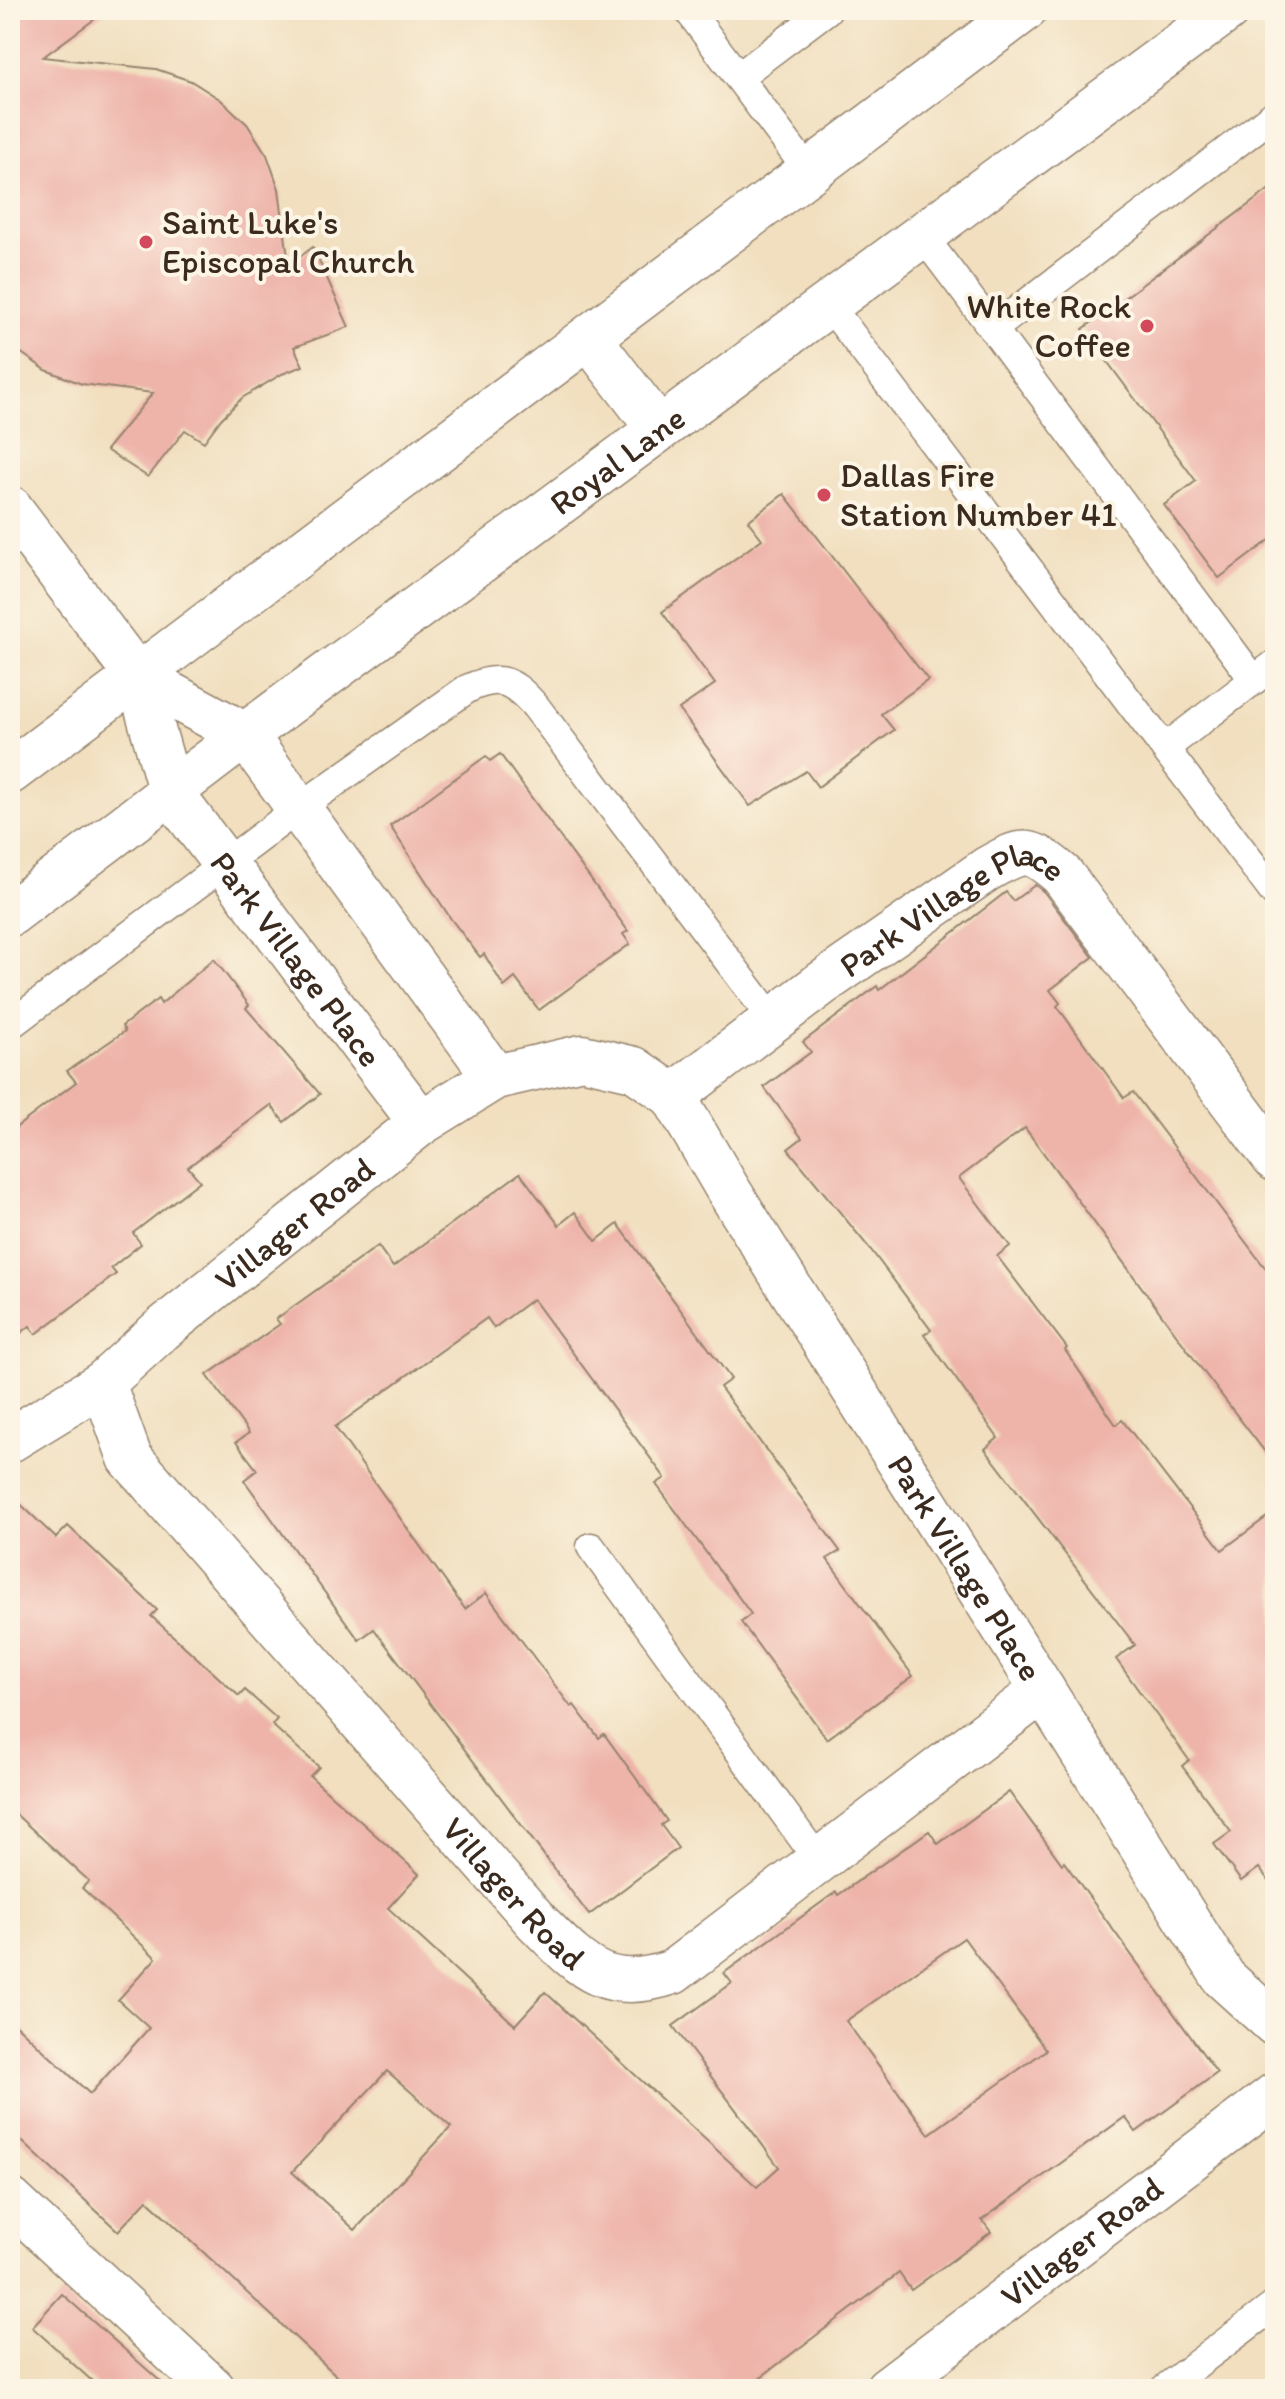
<svg xmlns="http://www.w3.org/2000/svg" width="1285" height="2399" font-family="Itim,sans-serif">
<style>
.building{fill:#eeb4aa;fill-rule:evenodd}
.lines{fill:none;stroke-linecap:round;stroke-linejoin:round}
.service-casing{stroke:#96846e;stroke-width:31}
.minor-casing{stroke:#96846e;stroke-width:47}
.secondary-casing{stroke:#96846e;stroke-width:47}
.service{stroke:#fff;stroke-width:28}
.minor{stroke:#fff;stroke-width:44}
.secondary{stroke:#fff;stroke-width:44}
.poi-dot{fill:#d1495b;stroke:#fcf5e5;stroke-width:3}
.labels{text-anchor:middle;stroke-width:8;stroke-linejoin:round;paint-order:stroke}
.poi-label{font-size:34px;fill:#3b2a1e;stroke:#fcf5e5;text-anchor:start}
.street-label{font-size:34px;fill:#3b2a1e;stroke:#fcf5e5}
</style>
<rect width="100%" height="100%" fill="#fcf5e5"/>
<filter id="ink" filterUnits="userSpaceOnUse"><feTurbulence type="fractalNoise" baseFrequency=".0125" numOctaves="2"/><feDisplacementMap in="SourceGraphic" scale="16" xChannelSelector="R" yChannelSelector="G"/><feConvolveMatrix kernelMatrix="1 2 1 2 8 2 1 2 1" color-interpolation-filters="sRGB"/></filter>
<filter id="wash" filterUnits="userSpaceOnUse"><feTurbulence type="fractalNoise" baseFrequency=".006" numOctaves="4" result="noise"/><feDisplacementMap in="SourceGraphic" scale="32" xChannelSelector="R" yChannelSelector="G"/><feGaussianBlur stdDeviation="1.8" result="paint"/><feColorMatrix in="noise" values="0 0 0 0 0 0 0 0 0 0 0 0 0 0 0 0 0 1.4 0 .05"/><feComposite in="paint" operator="in"/></filter>
<g filter="url(#wash)">
<rect width="100%" height="100%" fill="#f1dfbf"/>
<g id="blocks">
<!-- building -->
<g class="building">
<path d="M 10,10 L 107,10 L 43,57 L 156,69 L 191,81 L 221,100 L 247,124 L 267,155 L 279,189 L 289,265 L 313,247 L 349,327 L 294,347 L 303,366 L 282,374 L 242,398 L 221,419 L 204,442 L 185,430 L 148,477 L 106,450 L 153,393 L 82,384 L 46,370 L 10,345 Z"/>
<path d="M 1275,185 L 1275,536 L 1219,578 L 1164,505 L 1196,481 L 1083,329 Z"/>
<path d="M 784,494 L 928,680 L 881,714 L 894,730 L 818,787 L 806,771 L 750,806 L 679,709 L 715,684 L 662,612 L 762,539 L 748,521 Z"/>
<path d="M 500,754 L 628,931 L 623,934 L 630,944 L 539,1010 L 515,978 L 504,987 L 484,954 L 480,957 L 451,919 L 390,826 L 486,756 L 490,761 Z"/>
<path d="M 1035,885 L 1044,892 L 1093,957 L 1050,990 L 1060,1003 L 1057,1006 L 1124,1098 L 1133,1092 L 1275,1281 L 1275,1465 L 1203,1371 L 1025,1128 L 959,1178 L 1010,1246 L 997,1256 L 1067,1348 L 1065,1350 L 1116,1425 L 1122,1420 L 1222,1550 L 1275,1511 L 1275,1889 L 1259,1868 L 1241,1881 L 1214,1844 L 1231,1832 L 1182,1766 L 1189,1760 L 1116,1659 L 1135,1645 L 985,1449 L 998,1438 L 924,1334 L 931,1330 L 871,1250 L 788,1149 L 802,1138 L 764,1087 L 811,1052 L 803,1042 L 877,986 L 879,990 L 1006,892 L 1013,901 Z"/>
<path d="M 214,959 L 249,1005 L 246,1008 L 320,1094 L 284,1122 L 271,1105 L 188,1167 L 200,1181 L 133,1233 L 141,1244 L 111,1268 L 116,1274 L 36,1334 L 30,1326 L 10,1341 L 10,1132 L 76,1082 L 67,1071 L 125,1031 L 122,1026 L 158,999 L 161,1004 Z"/>
<path d="M 520,1173 L 559,1225 L 575,1212 L 596,1241 L 618,1224 L 731,1379 L 720,1387 L 840,1551 L 827,1559 L 913,1676 L 827,1739 L 741,1622 L 751,1614 L 656,1484 L 665,1478 L 533,1299 L 494,1328 L 487,1318 L 335,1427 L 465,1609 L 486,1593 L 571,1707 L 574,1705 L 599,1738 L 604,1734 L 667,1821 L 661,1825 L 678,1848 L 589,1915 L 374,1629 L 359,1640 L 244,1480 L 257,1470 L 236,1442 L 249,1433 L 207,1375 L 280,1324 L 276,1319 L 378,1246 L 393,1267 Z"/>
<path d="M 10,1494 L 56,1538 L 68,1526 L 157,1610 L 151,1616 L 239,1696 L 245,1690 L 277,1719 L 272,1725 L 319,1767 L 310,1776 L 419,1874 L 388,1908 L 515,2025 L 545,1992 L 757,2187 L 779,2167 L 673,2026 L 732,1983 L 724,1973 L 836,1892 L 838,1895 L 929,1831 L 938,1844 L 1009,1792 L 1062,1864 L 1064,1862 L 1217,2073 L 1136,2132 L 1125,2117 L 982,2220 L 991,2232 L 911,2290 L 899,2273 L 745,2389 L 351,2389 L 147,2200 L 118,2231 L 10,2130 L 10,2019 L 90,2094 L 149,2028 L 118,2000 L 156,1958 L 82,1888 L 89,1881 L 10,1809 ZM 964,1938 L 1046,2050 L 929,2134 L 846,2021 ZM 387,2071 L 451,2127 L 355,2230 L 292,2172 Z"/>
<path d="M 62,2294 L 169,2389 L 101,2389 L 32,2327 Z"/>
</g>
</g>
</g>
<g filter="url(#ink)">
<use href="#blocks" fill-opacity="0" stroke="#96846e" stroke-width="2"/>
<g class="lines">
<!-- service casing -->
<g class="service-casing">
<g id="service">
<path d="M 688,10 L 809,172"/>
<path d="M 738,77 L 827,10"/>
<path d="M 922,235 L 993,329 L 1275,114"/>
<path d="M 829,305 L 1275,894"/>
<path d="M 993,329 L 1254,680"/>
<path d="M 1165,748 L 1275,664"/>
<path d="M 10,1025 L 299,808 L 467,689 C 501,673 513,681 536,707 L 773,1020"/>
<path d="M 591,1547 L 819,1861"/>
<path d="M 1164,2389 L 1275,2305"/>
</g>
</g>
<!-- minor casing -->
<g class="minor-casing">
<g id="minor">
<path d="M 10,508 L 138,677"/>
<path d="M 245,735 L 495,1077"/>
<path id="s1" d="M 171,793 L 421,1123"/>
<path id="s2" d="M 673,1096 L 821,984 L 987,869 C 1024,848 1029,847 1062,875 L 1275,1159"/>
<path id="s3" d="M 103,1383 L 130,1458 L 537,1922 C 582,1967 605,1995 673,1972 L 1043,1690"/>
<path id="s4" d="M 10,1440 L 103,1383 L 161,1330 L 421,1123 L 495,1077 L 582,1057 L 634,1069 L 673,1096 L 727,1188 L 1224,1978 L 1275,2024"/>
<path d="M 10,2200 L 213,2389"/>
<path id="s5" d="M 887,2389 L 1275,2095"/>
</g>
</g>
<!-- secondary casing -->
<g class="secondary-casing">
<g id="secondary">
<path d="M 589,338 L 659,429"/>
<path d="M 138,677 L 245,735"/>
<path d="M 138,677 L 171,793"/>
<path d="M 10,772 L 1024,10"/>
<path id="s6" d="M 10,914 L 245,735 L 1227,10"/>
</g>
</g>
<!-- service -->
<use href="#service" class="service"/>
<!-- minor -->
<use href="#minor" class="minor"/>
<!-- secondary -->
<use href="#secondary" class="secondary"/>
</g>
</g>
<!-- markers -->
<g class="poi-dot">
<circle cx="146" cy="242" r="8"/>
<circle cx="1147" cy="326" r="8"/>
<circle cx="824" cy="495" r="8"/>
</g>
<g class="labels">
<!-- poi labels -->
<g class="poi-label">
<text x="162" y="234">Saint Luke's<tspan x="162" dy="39">Episcopal Church</tspan></text>
<text x="1131" y="318" text-anchor="end">White Rock<tspan x="1131" dy="39">Coffee</tspan></text>
<text x="840" y="487">Dallas Fire<tspan x="840" dy="39">Station Number 41</tspan></text>
</g>
<!-- street labels -->
<g class="street-label">
<text dy="12" stroke="none"><textPath href="#s6" startOffset="758">Royal Lane</textPath></text>
<text dy="12" stroke="none"><textPath href="#s2" startOffset="342">Park Village Place</textPath></text>
<text dy="12" stroke="none"><textPath href="#s1" startOffset="208">Park Village Place</textPath></text>
<text dy="12" stroke="none"><textPath href="#s4" startOffset="358">Villager Road</textPath></text>
<text dy="12" stroke="none"><textPath href="#s4" startOffset="1352">Park Village Place</textPath></text>
<text dy="12" stroke="none"><textPath href="#s3" startOffset="660">Villager Road</textPath></text>
<text dy="12" stroke="none"><textPath href="#s5" startOffset="244">Villager Road</textPath></text>
</g>
</g>
<!-- margin -->
<rect width="1285" height="2399" fill="none" stroke="#fcf5e5" stroke-width="40"/>
</svg>
